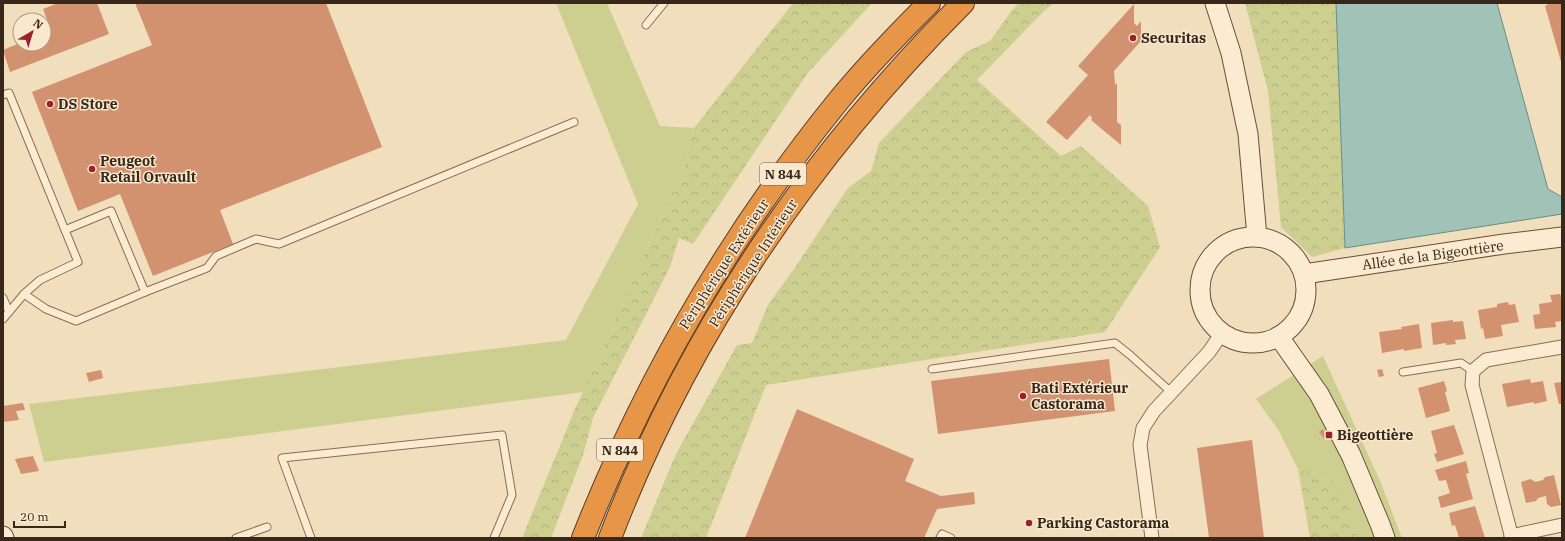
<svg xmlns="http://www.w3.org/2000/svg" width="1565" height="541" font-family="'IBM Plex Serif',serif">
<style>
.green{fill:#cccf90}
.forest{fill:url(#forest-crowns)}
.water{fill:#a1c2b6;stroke:#689083}
.building{fill:#d29270}
.lines{fill:none;stroke-linecap:round;stroke-linejoin:round}
.lane-casing{stroke:#8a6d55;stroke-width:9}
.street-casing{stroke:#8a6d55;stroke-width:15}
.secondary-casing{stroke:#6b4e38;stroke-width:21}
.highway-casing{stroke:#573c2a;stroke-width:24}
.lane{stroke:#fbebd0;stroke-width:7}
.street{stroke:#fbebd0;stroke-width:13}
.secondary{stroke:#fbebd0;stroke-width:19}
.highway{stroke:#e79546;stroke-width:22}
.poi-dot{fill:#9d212a;stroke:#f8e8cd;stroke-width:1.5}
.labels{text-anchor:middle;stroke-width:3;stroke-linejoin:round;paint-order:stroke}
.shield{fill:#f8e8cd;stroke:#726150;stroke-width:1}
.shield-label{font-size:13px;font-weight:bold;fill:#38271b}
.poi-label{font-size:14px;font-weight:bold;fill:#38271b;stroke:#f8e8cd;text-anchor:start}
.street-label{font-size:14px;fill:#38271b;stroke:#f8e8cd}
</style>
<defs>
<pattern id="forest-crowns" width="20" height="18" patternUnits="userSpaceOnUse"><rect width="20" height="18" fill="#cccf90"/><path d="M2 6a3 3 0 1 1 6 0M12 15a3 3 0 1 1 6 0" fill="none" stroke="#b0b27c"/></pattern>
</defs>
<rect width="100%" height="100%" fill="#f1debd"/>
<!-- green -->
<g class="green">
<path d="M 556,3 L 607,3 L 660,126 L 694,128 L 684,167 L 583,392 L 44,462 L 29,404 L 566,340 L 638,204 Z"/>
<path d="M 1323,356 L 1381,483 L 1402,538 L 1358,538 L 1340,483 L 1298,469 L 1279,431 L 1256,399 Z"/>
</g>
<!-- forest -->
<g class="forest">
<path d="M 793,3 L 872,3 L 807,74 L 693,244 L 679,238 L 670,267 L 593,418 L 583,455 L 551,538 L 522,538 L 575,409 L 684,167 L 694,128 Z"/>
<path d="M 1019,3 L 1054,3 L 1045,10 L 977,80 L 1061,156 L 1081,146 L 1148,206 L 1160,247 L 1105,332 L 766,385 L 706,538 L 641,538 L 676,454 L 737,345 L 752,343 L 768,305 L 796,266 L 848,188 L 871,171 L 879,143 L 966,52 L 990,41 L 1012,10 Z"/>
<path d="M 1245,3 L 1336,3 L 1345,248 L 1312,257 L 1281,227 L 1268,91 Z"/>
<path d="M 1298,469 L 1340,483 L 1358,538 L 1310,538 Z"/>
</g>
<!-- water -->
<path class="water" d="M 1336,3 L 1497,3 L 1548,189 L 1562,197 L 1562,214 L 1345,248 Z"/>
<!-- building -->
<g class="building">
<path d="M 58,3 L 97,3 L 109,34 L 10,72 L 3,50 L 20,43 L 44,44 L 44,33 L 51,30 L 43,9 Z"/>
<path d="M 135,3 L 326,3 L 382,147 L 220,210 L 233,244 L 153,276 L 120,194 L 78,211 L 32,92 L 152,45 Z"/>
<path d="M 1550,3 L 1562,3 L 1562,65 L 1545,6 Z"/>
<path d="M 1134,4 L 1134,23 L 1137,26 L 1141,21 L 1141,41 L 1114,71 L 1115,85 L 1117,83 L 1117,122 L 1121,125 L 1121,145 L 1091,120 L 1092,118 L 1090,115 L 1067,140 L 1046,122 L 1088,75 L 1078,66 Z"/>
<path d="M 1560,294 L 1561,297 L 1562,297 L 1562,321 L 1555,322 L 1556,327 L 1535,329 L 1533,315 L 1540,314 L 1539,304 L 1552,302 L 1550,295 Z"/>
<path d="M 1508,302 L 1509,305 L 1515,304 L 1519,322 L 1501,325 L 1503,336 L 1485,339 L 1483,328 L 1481,329 L 1478,310 L 1497,307 L 1497,304 Z"/>
<path d="M 1453,320 L 1453,322 L 1463,321 L 1466,339 L 1455,340 L 1456,344 L 1446,345 L 1446,343 L 1433,345 L 1431,323 Z"/>
<path d="M 1419,324 L 1422,348 L 1404,351 L 1404,349 L 1382,353 L 1379,332 L 1402,329 L 1401,327 Z"/>
<path d="M 1109,359 L 1115,411 L 938,434 L 931,381 Z"/>
<path d="M 1382,369 L 1384,376 L 1379,377 L 1377,370 Z"/>
<path d="M 101,370 L 103,378 L 89,382 L 86,373 Z"/>
<path d="M 1530,379 L 1531,383 L 1543,381 L 1547,401 L 1534,404 L 1534,402 L 1507,407 L 1502,384 Z"/>
<path d="M 1444,381 L 1447,391 L 1445,392 L 1450,411 L 1426,418 L 1418,388 Z"/>
<path d="M 1562,382 L 1562,404 L 1559,404 L 1554,383 Z"/>
<path d="M 23,403 L 25,410 L 16,411 L 19,420 L 3,422 L 3,406 Z"/>
<path d="M 797,409 L 914,459 L 905,481 L 941,496 L 974,492 L 975,504 L 937,509 L 924,538 L 745,538 Z"/>
<path d="M 1454,425 L 1464,454 L 1437,462 L 1434,454 L 1437,453 L 1431,431 Z"/>
<path d="M 1323,429 L 1327,436 L 1324,439 L 1319,432 Z"/>
<path d="M 1252,440 L 1264,538 L 1209,538 L 1197,448 Z"/>
<path d="M 33,456 L 39,471 L 21,474 L 15,459 Z"/>
<path d="M 1466,461 L 1469,473 L 1466,474 L 1473,499 L 1441,508 L 1438,497 L 1450,493 L 1446,480 L 1439,481 L 1435,470 Z"/>
<path d="M 1554,475 L 1561,505 L 1551,507 L 1547,504 L 1546,496 L 1538,498 L 1536,501 L 1526,503 L 1521,482 L 1531,479 L 1535,482 L 1543,480 L 1545,477 Z"/>
<path d="M 1475,506 L 1485,538 L 1459,538 L 1455,525 L 1452,526 L 1449,513 Z"/>
</g>
<g class="lines">
<!-- lane casing -->
<g class="lane-casing">
<g id="lane">
<path d="M 646,25 L 664,3"/>
<path d="M 3,95 L 9,93 L 78,262 L 40,280 L 24,294 L 3,319"/>
<path d="M 145,292 L 207,268 L 216,256 L 256,239 L 279,244 L 574,122"/>
<path d="M 24,294 L 46,309 L 76,321 L 145,292 L 111,211 L 65,230"/>
<path d="M 3,298 L 9,312"/>
<path d="M 932,369 L 1115,343 L 1130,355 L 1171,392"/>
<path d="M 1403,372 L 1461,363 L 1473,371"/>
<path d="M 236,538 L 267,527"/>
<path d="M 311,538 L 282,458 L 502,435 L 512,495 L 494,538"/>
<path d="M 940,538 L 942,534 L 951,538"/>
</g>
</g>
<!-- street casing -->
<g class="street-casing">
<g id="street">
<path d="M 1511,536 L 1562,525"/>
<path d="M 1152,538 L 1140,445 L 1143,428 L 1154,411 L 1209,352 L 1222,333"/>
<path d="M 1512,538 L 1472,385 L 1473,371 L 1486,360 L 1562,347"/>
</g>
</g>
<!-- secondary casing -->
<g class="secondary-casing">
<g id="secondary">
<path d="M 1215,3 L 1231,53 L 1248,134 L 1257,237"/>
<circle cx="1253" cy="290" r="53"/>
<path d="M 1304,274 L 1504,244 L 1562,237"/>
<path d="M 1279,337 L 1319,394 L 1351,455 L 1380,524 L 1385,538"/>
<path d="M 3,536 L 4,538"/>
</g>
</g>
<!-- highway casing -->
<g class="highway-casing">
<g id="highway">
<path d="M 583,538 C 646,379 731,233 839,100 C 867,66 898,34 929,3"/>
<path d="M 610,538 C 688,334 809,157 963,3"/>
</g>
</g>
<!-- lane -->
<use href="#lane" class="lane"/>
<!-- street -->
<use href="#street" class="street"/>
<!-- secondary -->
<use href="#secondary" class="secondary"/>
<!-- highway -->
<use href="#highway" class="highway"/>
</g>
<!-- markers -->
<g class="poi-dot">
<circle cx="1133" cy="38" r="4"/>
<circle cx="50" cy="104" r="4"/>
<circle cx="92" cy="169" r="4"/>
<circle cx="1023" cy="396" r="4"/>
<rect x="1325" y="431" width="8" height="8" rx="2"/>
<circle cx="1029" cy="523" r="4"/>
</g>
<g class="labels">
<!-- shield labels -->
<g class="shield">
<rect x="760" y="163" width="46" height="22" rx="3"/>
<rect x="597" y="439" width="46" height="22" rx="3"/>
</g>
<g class="shield-label">
<text x="783" y="179">N 844</text>
<text x="620" y="455">N 844</text>
</g>
<!-- poi labels -->
<g class="poi-label">
<text x="1141" y="43">Securitas</text>
<text x="58" y="109">DS Store</text>
<text x="100" y="166">Peugeot<tspan x="100" dy="16">Retail Orvault</tspan></text>
<text x="1031" y="393">Bati Extérieur<tspan x="1031" dy="16">Castorama</tspan></text>
<text x="1337" y="440">Bigeottière</text>
<text x="1037" y="528">Parking Castorama</text>
</g>
<!-- street labels -->
<g class="street-label">
<text transform="translate(1433 255) rotate(-8)" y="5">Allée de la Bigeottière</text>
<text transform="translate(753 263) rotate(-57)" y="5">Périphérique Intérieur</text>
<text transform="translate(724 264) rotate(-57)" y="5">Périphérique Extérieur</text>
</g>
</g>
<!-- border -->
<rect width="1565" height="541" fill="none" stroke="#38271b" stroke-width="8"/>
<!-- north arrow -->
<g transform="translate(32 32) rotate(38)"><circle r="19" fill="#f8e8cd" stroke="#ab9b86"/>
<path d="M0-3L7 15L0 10L-7 15Z" fill="#9d212a"/>
<text y="-6" font-size="11" font-weight="bold" text-anchor="middle" fill="#38271b">N</text>
</g>
<!-- scale -->
<path d="M14 521v6h51v-6" fill="none" stroke="#38271b" stroke-width="2"/>
<text x="20" y="521" font-size="12" fill="#38271b" stroke="#f8e8cd" stroke-width="3" paint-order="stroke">20 m</text>
</svg>
